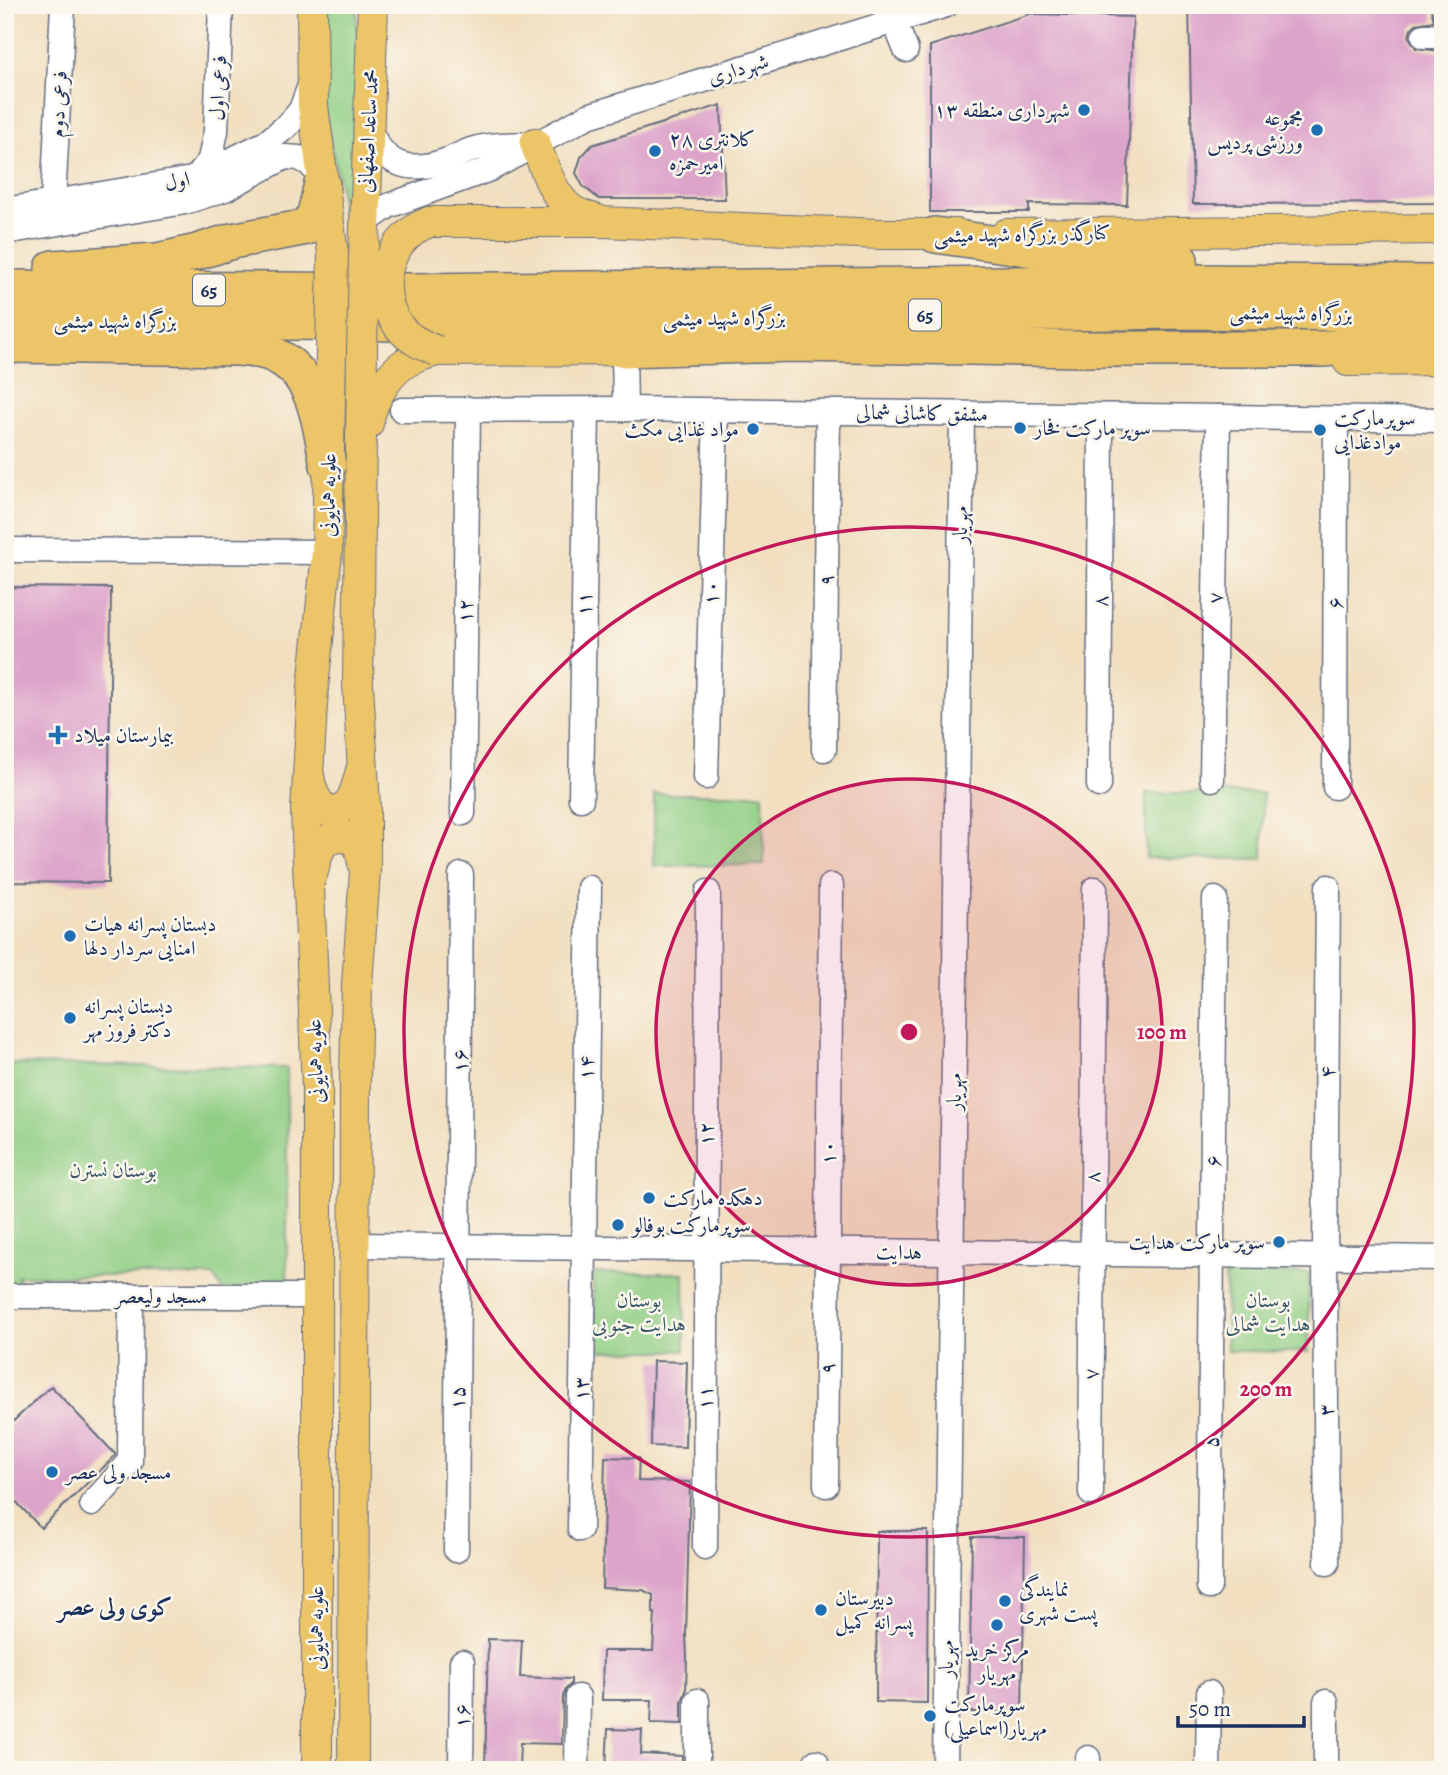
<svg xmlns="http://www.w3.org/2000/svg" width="1448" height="1775" font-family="Alegreya,Amiri,serif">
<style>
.green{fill:#90ce84;stroke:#567e71;stroke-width:2}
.building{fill:#dda4ca}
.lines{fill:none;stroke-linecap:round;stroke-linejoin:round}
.minor-casing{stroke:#666d80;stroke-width:27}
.major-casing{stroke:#666d80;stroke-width:32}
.highway-casing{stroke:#666d80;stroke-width:38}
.minor{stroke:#fff;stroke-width:24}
.major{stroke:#edc569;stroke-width:30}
.highway{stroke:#edc569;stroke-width:35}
.major-bridge-casing{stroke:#666d80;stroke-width:32;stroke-linecap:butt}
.major-bridge{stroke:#edc569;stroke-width:30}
.ring{fill:none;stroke:#c2185b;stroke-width:3.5}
.poi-dot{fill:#1f6fb2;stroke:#fbf7ec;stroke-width:2.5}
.labels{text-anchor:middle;stroke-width:5;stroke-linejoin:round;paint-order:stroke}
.shield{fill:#fbf7ec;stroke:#5e6b89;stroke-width:2}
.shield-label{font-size:19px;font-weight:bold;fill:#1b2f5e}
.street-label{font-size:21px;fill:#1b2f5e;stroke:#fbf7ec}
.poi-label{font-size:21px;fill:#1b2f5e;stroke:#fbf7ec;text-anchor:start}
.park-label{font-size:21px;fill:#385768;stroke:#fbf7ec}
.quarter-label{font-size:24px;font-weight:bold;fill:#1b2f5e;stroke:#fbf7ec}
.centre{fill:#c2185b;stroke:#fbf7ec;stroke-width:3.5}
.ring-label{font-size:21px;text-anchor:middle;font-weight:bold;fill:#c2185b;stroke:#fbf7ec;stroke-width:5;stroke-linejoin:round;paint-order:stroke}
</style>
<rect width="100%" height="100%" fill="#fbf7ec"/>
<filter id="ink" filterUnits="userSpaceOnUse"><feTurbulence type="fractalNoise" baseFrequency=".0143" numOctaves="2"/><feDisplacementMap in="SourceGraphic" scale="14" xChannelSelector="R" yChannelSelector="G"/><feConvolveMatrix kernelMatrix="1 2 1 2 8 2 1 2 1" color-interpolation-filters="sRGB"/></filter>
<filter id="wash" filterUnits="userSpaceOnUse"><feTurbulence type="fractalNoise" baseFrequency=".00686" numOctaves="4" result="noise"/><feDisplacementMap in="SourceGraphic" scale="28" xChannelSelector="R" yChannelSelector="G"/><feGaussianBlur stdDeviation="1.57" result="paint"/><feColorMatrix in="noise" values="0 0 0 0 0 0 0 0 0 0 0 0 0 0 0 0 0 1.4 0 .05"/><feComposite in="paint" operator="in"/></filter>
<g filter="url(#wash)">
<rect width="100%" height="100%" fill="#f1dfc0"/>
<!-- green -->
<g class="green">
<path d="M 324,5 L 357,5 L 357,126 L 352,244 L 345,245 L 339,181 L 323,108 Z"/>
<path d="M 1146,793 L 1263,793 L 1263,859 L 1146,858 Z"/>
<path d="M 763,794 L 764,865 L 654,866 L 654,794 Z"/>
<path d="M 5,1064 L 287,1068 L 287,1286 L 223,1290 L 213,1276 L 17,1276 L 23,1288 L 5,1287 Z"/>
<path d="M 593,1273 L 684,1273 L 685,1351 L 595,1351 Z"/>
<path d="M 1225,1273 L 1309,1273 L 1309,1352 L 1227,1351 Z"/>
</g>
<g id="blocks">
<!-- building -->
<g class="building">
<path d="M 1189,5 L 1430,5 L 1434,21 L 1416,24 L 1411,29 L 1409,37 L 1416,48 L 1441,51 L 1443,58 L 1443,203 L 1193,204 Z"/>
<path d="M 1036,12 L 1036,14 L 1133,17 L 1127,205 L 1029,204 L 1029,212 L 930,212 L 930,46 Z"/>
<path d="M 721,105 L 725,199 L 599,199 L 583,186 L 576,173 L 581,157 L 592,145 Z"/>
<path d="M 5,587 L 111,588 L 108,883 L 5,882 Z"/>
<path d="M 653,1361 L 687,1362 L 685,1447 L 651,1446 Z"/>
<path d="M 51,1386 L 115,1454 L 115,1456 L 41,1528 L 5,1490 L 5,1429 Z"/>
<path d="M 605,1457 L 639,1458 L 638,1481 L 690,1482 L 686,1636 L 687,1658 L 686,1691 L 682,1701 L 682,1724 L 651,1723 L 652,1700 L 602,1700 L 603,1651 L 653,1651 L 655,1613 L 653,1613 L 653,1595 L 643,1590 L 602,1588 Z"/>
<path d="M 877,1531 L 928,1531 L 927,1703 L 876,1702 Z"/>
<path d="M 972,1537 L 1025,1537 L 1022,1712 L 969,1712 Z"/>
<path d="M 488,1639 L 522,1640 L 520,1677 L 571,1679 L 571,1684 L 566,1689 L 563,1696 L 562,1744 L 520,1743 L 519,1770 L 485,1770 Z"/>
<path d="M 608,1729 L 642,1730 L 641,1754 L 682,1756 L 682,1770 L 606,1770 Z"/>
</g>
</g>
</g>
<g filter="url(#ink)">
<use href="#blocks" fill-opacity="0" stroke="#666d80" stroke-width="2"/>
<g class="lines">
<!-- minor casing -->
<g class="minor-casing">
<g id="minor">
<path d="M 894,21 L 906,50"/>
<path d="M 1424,36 L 1443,36"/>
<path d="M 369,128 C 384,167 410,174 448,160 C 458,156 467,150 478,148 C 494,144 511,145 527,144"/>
<path d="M 197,177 L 210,160 L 216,131 L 221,5"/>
<path d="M 53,203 L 63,5"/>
<path d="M 5,210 L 192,179 L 266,143 L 289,124 L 301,110 L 311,83"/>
<path d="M 364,223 L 388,206 L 490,169 L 588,116 L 946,5"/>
<path d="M 5,232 L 185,202 L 225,189 L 285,157 L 299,158 L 310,164 L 321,177"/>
<path d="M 624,349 L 625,409"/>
<path d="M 402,410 L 625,409 L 1443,420"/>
<path d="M 5,550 L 327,552"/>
<path d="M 824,749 L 828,412"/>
<path d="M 706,777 L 716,410"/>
<path d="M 1212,779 L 1218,417"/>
<path d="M 1099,785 L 1101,416"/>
<path d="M 1335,787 L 1336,419"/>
<path d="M 581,799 L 587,410"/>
<path d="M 463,813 L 468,409"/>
<path d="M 355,1245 L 1443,1258"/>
<path d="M 5,1296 L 317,1296"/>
<path d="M 826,1485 L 831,886"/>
<path d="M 1091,1493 L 1095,889"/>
<path d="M 92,1504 L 130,1462 L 131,1296"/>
<path d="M 580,1529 L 589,888"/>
<path d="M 705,1547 L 708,892"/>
<path d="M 456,1550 L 461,875"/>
<path d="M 1327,1563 L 1325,1257 L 1328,887"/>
<path d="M 1209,1587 L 1215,899"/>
<path d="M 816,1762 L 816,1770"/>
<path d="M 461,1770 L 462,1662"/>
<path d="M 577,1770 L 578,1697"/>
<path d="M 697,1770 L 697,1701"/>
<path d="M 945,1770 L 962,414"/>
<path d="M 1088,1770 L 1088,1758"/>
<path d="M 1208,1770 L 1209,1693"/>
<path d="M 1326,1770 L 1326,1702"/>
</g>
</g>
<!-- major casing -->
<g class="major-casing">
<g id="major">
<path d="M 312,5 L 313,106 L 333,253"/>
<path d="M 535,143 C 544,166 552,195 572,210 C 579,215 590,217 598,220"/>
<path d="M 429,222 L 602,222 L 880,234 L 957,234"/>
<path d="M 1006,234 L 1443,229"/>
<path d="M 364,256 L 373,5"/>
<path d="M 1348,361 L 1443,360"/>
<path d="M 368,424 C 372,399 390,368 415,358 C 422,355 430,353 437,351 L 647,350"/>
<path d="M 309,776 C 312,792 315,802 329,812 C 354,809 355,791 361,770"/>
<path d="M 312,875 C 320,848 318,836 350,837 L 359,846 L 364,867"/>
<path d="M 317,1770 L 317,1089 L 306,811 L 313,688 L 327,552 L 331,353"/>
<path d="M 353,1770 L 355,1078 L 357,985 L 365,871 L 365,806 L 358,684 L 362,352"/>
</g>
</g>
<!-- highway casing -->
<g class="highway-casing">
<g id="highway">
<path d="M 935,235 L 1083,256 L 1180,260"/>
<path d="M 53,268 L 157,261 L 197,252 L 232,241 L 307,227 L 315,214 L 322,184"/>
<path d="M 5,288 L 413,291 L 1178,282 L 1443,283"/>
<path d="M 5,320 L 406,323 L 1180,311 L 1443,314"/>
<path d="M 5,345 L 239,348 C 249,349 262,350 272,354 C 316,372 320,424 328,465"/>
<path d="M 624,349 L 792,344 L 1082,349 L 1323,349 L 1443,338"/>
</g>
</g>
<!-- minor -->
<use href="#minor" class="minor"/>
<!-- major -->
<use href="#major" class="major"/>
<!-- highway -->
<use href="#highway" class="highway"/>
<!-- major-bridge casing -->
<g class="major-bridge-casing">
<g id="major-bridge">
<path d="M 429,222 C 423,225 415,228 410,233 C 382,256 378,299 400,328 C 410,340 424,346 437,351"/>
<path d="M 362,352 L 364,256"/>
<path d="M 331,353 L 333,253"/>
</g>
</g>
<!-- major-bridge -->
<use href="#major-bridge" class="major-bridge"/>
</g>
</g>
<!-- distance rings -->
<circle cx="909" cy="1032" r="253" fill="#c2185b" fill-opacity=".12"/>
<g class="ring">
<circle cx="909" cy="1032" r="253"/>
<circle cx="909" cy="1032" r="505"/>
</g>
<!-- markers -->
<g class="poi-dot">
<circle cx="1084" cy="110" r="7"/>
<circle cx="1317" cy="130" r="7"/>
<circle cx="655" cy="151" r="7"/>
<circle cx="1020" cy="428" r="7"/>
<circle cx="753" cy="429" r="7"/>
<circle cx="1320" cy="430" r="7"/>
<path d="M54.5 724.5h7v7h7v7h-7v7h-7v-7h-7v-7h7z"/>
<circle cx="70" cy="936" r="7"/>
<circle cx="70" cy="1018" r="7"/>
<circle cx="649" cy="1198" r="7"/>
<circle cx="618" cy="1225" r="7"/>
<circle cx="1279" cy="1242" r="7"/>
<circle cx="52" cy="1472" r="7"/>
<circle cx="1005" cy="1601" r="7"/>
<circle cx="821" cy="1610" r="7"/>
<circle cx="997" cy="1625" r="7"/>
<circle cx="930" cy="1716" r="7"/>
</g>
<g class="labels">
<!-- shield labels -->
<g class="shield">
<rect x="193" y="274.5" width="32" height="31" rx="5"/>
<rect x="909" y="299.5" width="32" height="31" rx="5"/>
</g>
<g class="shield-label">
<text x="209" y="297">65</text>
<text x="925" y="322">65</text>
</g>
<!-- street labels -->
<g class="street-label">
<text transform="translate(738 69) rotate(-17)" y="7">شهرداری</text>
<text transform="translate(218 88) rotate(-88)" y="7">فرعی اول</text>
<text transform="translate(58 104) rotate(-87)" y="7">فرعی دوم</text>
<text transform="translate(368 131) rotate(-87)" y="7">محمد ساعد اصفهانی</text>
<text transform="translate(177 181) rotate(-13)" y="7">اول</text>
<text transform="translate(1022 234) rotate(-1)" y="7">کنارگذر بزرگراه شهید میثمی</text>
<text transform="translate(1291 313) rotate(1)" y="7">بزرگراه شهید میثمی</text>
<text transform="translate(724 318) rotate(-1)" y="7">بزرگراه شهید میثمی</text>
<text x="115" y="328">بزرگراه شهید میثمی</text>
<text transform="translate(922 413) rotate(1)" y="7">مشفق کاشانی شمالی</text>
<text transform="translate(328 495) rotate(-89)" y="7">علویه همایونی</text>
<text transform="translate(960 525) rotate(-89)" y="7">مهریار</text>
<text transform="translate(826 580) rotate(-89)" y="7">۹</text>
<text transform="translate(711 593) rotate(-89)" y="7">۱۰</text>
<text transform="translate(1215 598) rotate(-89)" y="7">۷</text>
<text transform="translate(1100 601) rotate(-90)" y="7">۸</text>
<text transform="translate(1335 603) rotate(-90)" y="7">۶</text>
<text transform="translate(584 604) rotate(-89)" y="7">۱۱</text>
<text transform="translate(465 611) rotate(-89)" y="7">۱۲</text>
<text transform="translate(315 1061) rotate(-92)" y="7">علویه همایونی</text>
<text transform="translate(460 1061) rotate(-90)" y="7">۱۶</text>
<text transform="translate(586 1068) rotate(-89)" y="7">۱۴</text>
<text transform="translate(1327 1072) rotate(-90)" y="7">۴</text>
<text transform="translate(954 1092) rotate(-89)" y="7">مهریار</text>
<text transform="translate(706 1134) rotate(-90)" y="7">۱۲</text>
<text transform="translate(828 1153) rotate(-90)" y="7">۱۰</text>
<text transform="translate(1213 1161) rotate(-90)" y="7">۶</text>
<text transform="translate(1092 1177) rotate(-90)" y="7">۸</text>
<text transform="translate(899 1252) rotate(1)" y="7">هدایت</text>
<text x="161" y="1303">مسجد ولیعصر</text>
<text transform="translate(827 1368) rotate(-90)" y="7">۹</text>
<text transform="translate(1091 1374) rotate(-90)" y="7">۷</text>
<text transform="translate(581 1389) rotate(-90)" y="7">۱۳</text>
<text transform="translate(457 1398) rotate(-90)" y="7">۱۵</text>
<text transform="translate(705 1398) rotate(-90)" y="7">۱۱</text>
<text transform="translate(1326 1410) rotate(-90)" y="7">۳</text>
<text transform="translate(1211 1442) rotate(-89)" y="7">۵</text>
<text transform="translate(316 1628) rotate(-90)" y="7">علویه همایونی</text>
<text transform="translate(946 1659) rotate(-89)" y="7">مهریار</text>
<text transform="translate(462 1716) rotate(-89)" y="7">۱۶</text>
</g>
<!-- poi labels -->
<g class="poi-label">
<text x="1070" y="117" text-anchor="end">شهرداری منطقه ۱۳</text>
<text x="1303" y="125" text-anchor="end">مجموعه<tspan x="1303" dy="24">ورزشی پردیس</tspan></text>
<text x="669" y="146">کلانتری ۲۸<tspan x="669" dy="24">امیرحمزه</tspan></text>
<text x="1334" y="425">سوپرمارکت<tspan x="1334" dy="24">موادغذایی</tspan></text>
<text x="1034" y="435">سوپر مارکت فخار</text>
<text x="739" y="436" text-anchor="end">مواد غذایی مکث</text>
<text x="74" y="742">بیمارستان میلاد</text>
<text x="84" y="931">دبستان پسرانه هیات<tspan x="84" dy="24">امنایی سردار دلها</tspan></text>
<text x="84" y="1013">دبستان پسرانه<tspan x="84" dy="24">دکتر فروز مهر</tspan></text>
<text x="663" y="1205">دهکده مارکت</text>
<text x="632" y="1232">سوپرمارکت بوفالو</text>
<text x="1265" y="1249" text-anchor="end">سوپر مارکت هدایت</text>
<text x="66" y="1479">مسجد ولی عصر</text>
<text x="1019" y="1596">نمایندگی<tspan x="1019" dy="24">پست شهری</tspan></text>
<text x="835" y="1605">دبیرستان<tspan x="835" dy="24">پسرانه کمیل</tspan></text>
<text x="997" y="1656" text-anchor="middle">مرکز خرید<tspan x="997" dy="24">مهریار</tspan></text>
<text x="944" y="1711">سوپرمارکت<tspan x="944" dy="24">مهریار(اسماعیلی)</tspan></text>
</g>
<!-- park labels -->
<g class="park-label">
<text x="113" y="1177">بوستان نسترن</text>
<text x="639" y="1307">بوستان<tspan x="639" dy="24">هدایت جنوبی</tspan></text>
<text x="1268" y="1307">بوستان<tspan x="1268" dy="24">هدایت شمالی</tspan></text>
</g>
<!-- quarter labels -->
<g class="quarter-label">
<text x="115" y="1615">کوی ولی عصر</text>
</g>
</g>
<circle cx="909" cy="1032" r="10" class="centre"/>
<g class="ring-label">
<text x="1162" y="1039">100 m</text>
<text x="1266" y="1396">200 m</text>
</g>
<!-- margin -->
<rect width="1448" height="1775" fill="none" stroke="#fbf7ec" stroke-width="28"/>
<!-- scale -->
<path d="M1178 1716v10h126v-10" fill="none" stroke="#1b2f5e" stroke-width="3.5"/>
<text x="1189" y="1716" font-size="21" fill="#1b2f5e" stroke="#fbf7ec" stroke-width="5" paint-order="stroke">50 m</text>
</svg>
